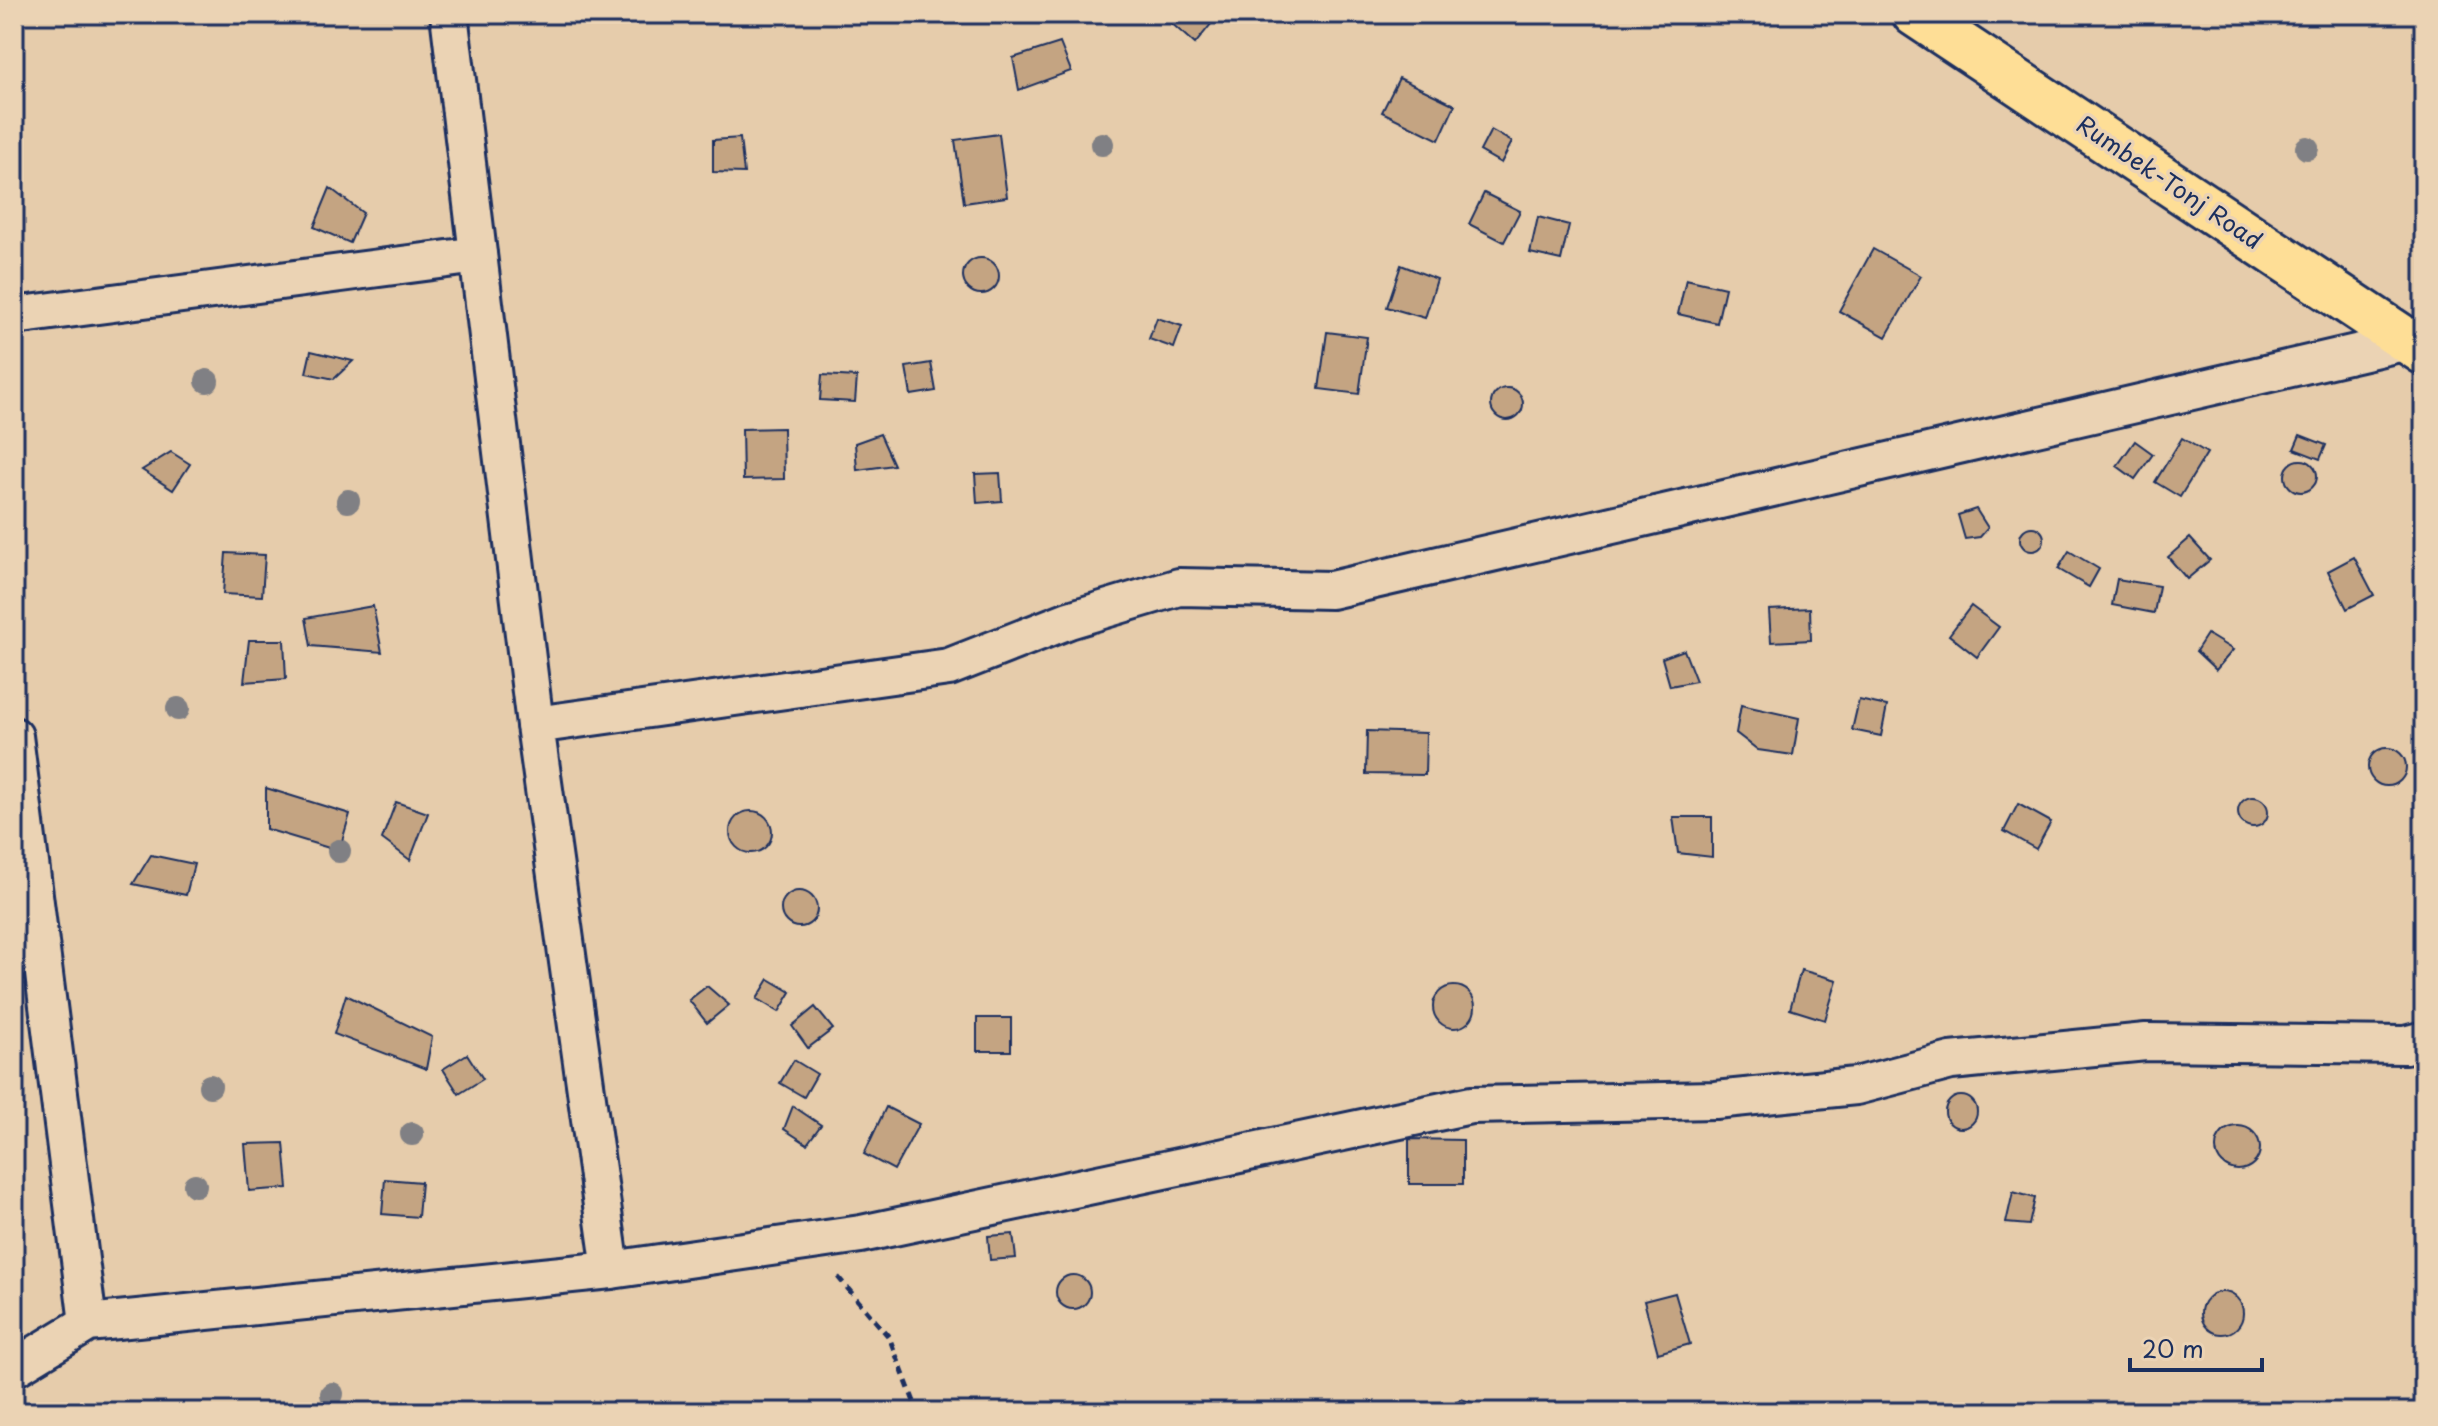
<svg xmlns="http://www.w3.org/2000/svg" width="2438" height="1426" font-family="'Playpen Sans',sans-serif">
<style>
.building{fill:#c4a482;stroke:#1b2f5e;stroke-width:2}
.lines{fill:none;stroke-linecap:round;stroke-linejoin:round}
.street-casing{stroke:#1b2f5e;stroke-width:42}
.primary-casing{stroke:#1b2f5e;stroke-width:50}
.path{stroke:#1b2f5e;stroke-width:5;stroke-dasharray:8 6;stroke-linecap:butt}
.street{stroke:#ebd3b4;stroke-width:36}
.primary{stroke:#fede96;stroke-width:44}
.tree{fill:#808084}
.labels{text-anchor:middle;stroke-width:7;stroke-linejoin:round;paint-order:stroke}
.street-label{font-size:24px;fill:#1b2f5e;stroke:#ebd3b4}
</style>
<rect width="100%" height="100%" fill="#e6ccab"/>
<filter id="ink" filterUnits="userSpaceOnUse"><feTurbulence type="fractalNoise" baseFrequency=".0125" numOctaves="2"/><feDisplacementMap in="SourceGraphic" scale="16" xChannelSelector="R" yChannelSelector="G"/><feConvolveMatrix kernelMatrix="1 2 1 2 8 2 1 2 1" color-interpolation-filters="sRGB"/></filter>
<g filter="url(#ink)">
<!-- building -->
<g class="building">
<path d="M 1177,14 L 1219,14 L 1195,44 L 1170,22 Z"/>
<path d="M 1060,43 L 1071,71 L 1019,90 L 1013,58 Z"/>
<path d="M 1399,78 L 1455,105 L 1439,140 L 1382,112 Z"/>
<path d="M 1491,130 L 1512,142 L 1501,163 L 1480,151 Z"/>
<path d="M 999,134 L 1007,197 L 964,203 L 955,140 Z"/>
<path d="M 740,138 L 744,173 L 713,172 L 713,140 Z"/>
<path d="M 330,188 L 363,213 L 350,243 L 314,227 Z"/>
<path d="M 1484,193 L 1520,211 L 1504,242 L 1469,224 Z"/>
<path d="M 1538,217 L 1569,225 L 1561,260 L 1530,253 Z"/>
<path d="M 1873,249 L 1921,276 L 1886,337 L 1839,311 Z"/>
<circle cx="981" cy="276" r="18"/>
<path d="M 1401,265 L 1437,279 L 1425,318 L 1387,307 Z"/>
<path d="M 1686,279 L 1725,288 L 1717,323 L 1678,314 Z"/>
<path d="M 1157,318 L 1182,326 L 1174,348 L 1149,339 Z"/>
<path d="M 1327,332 L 1367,337 L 1359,394 L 1319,389 Z"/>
<path d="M 311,351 L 353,361 L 334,379 L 306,373 Z"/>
<path d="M 931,363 L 936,391 L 911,395 L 906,367 Z"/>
<path d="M 822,375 L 857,377 L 855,402 L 820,400 Z"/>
<circle cx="1507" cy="404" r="16"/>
<path d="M 783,428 L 784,479 L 743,480 L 742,429 Z"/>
<path d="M 880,434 L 894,465 L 857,470 L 855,443 Z"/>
<path d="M 2300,435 L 2326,445 L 2320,459 L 2294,449 Z"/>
<path d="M 2182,438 L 2207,453 L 2180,497 L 2155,482 Z"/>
<path d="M 2135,441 L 2153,454 L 2135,479 L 2117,466 Z"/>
<path d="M 171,452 L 190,464 L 173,490 L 142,470 Z"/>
<circle cx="2301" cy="476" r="16"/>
<path d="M 1000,473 L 1002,501 L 977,503 L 975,474 Z"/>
<path d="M 1976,509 L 1988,528 L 1980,537 L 1965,539 L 1958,515 Z"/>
<circle cx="2032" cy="539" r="12"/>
<path d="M 2190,538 L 2210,560 L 2187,579 L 2168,557 Z"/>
<path d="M 2069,551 L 2099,569 L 2089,587 L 2058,569 Z"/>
<path d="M 226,553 L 265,555 L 262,596 L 223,594 Z"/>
<path d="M 2354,557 L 2374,595 L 2347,609 L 2328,571 Z"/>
<path d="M 2117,579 L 2159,586 L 2154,613 L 2112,605 Z"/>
<path d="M 373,606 L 382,652 L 311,646 L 306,618 Z"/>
<path d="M 1971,606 L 1999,627 L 1977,657 L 1949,635 Z"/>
<path d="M 1810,608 L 1811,640 L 1771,642 L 1769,610 Z"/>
<path d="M 2207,634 L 2233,650 L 2216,670 L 2196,651 Z"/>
<path d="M 249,640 L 284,640 L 286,679 L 244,682 Z"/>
<path d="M 1684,650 L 1696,681 L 1670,686 L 1662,658 Z"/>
<path d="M 1859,700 L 1887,706 L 1881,736 L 1852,730 Z"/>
<path d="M 1741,705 L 1799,718 L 1793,755 L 1758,750 L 1736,733 Z"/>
<path d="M 1367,731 L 1426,733 L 1425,775 L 1366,774 Z"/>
<circle cx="2387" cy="767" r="19"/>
<path d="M 266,788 L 350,814 L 339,851 L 266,829 Z"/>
<circle cx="2253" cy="812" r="15"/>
<path d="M 396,802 L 428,813 L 410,860 L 382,839 Z"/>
<path d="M 2018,804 L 2051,822 L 2036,849 L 2004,831 Z"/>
<circle cx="751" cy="832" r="21"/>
<path d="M 1673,817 L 1712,817 L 1712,857 L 1678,853 Z"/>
<path d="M 151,855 L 194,864 L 186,895 L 133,884 Z"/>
<circle cx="799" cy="909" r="18"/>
<path d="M 1801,970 L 1837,980 L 1825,1020 L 1790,1009 Z"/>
<path d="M 769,979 L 791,992 L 779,1012 L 757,999 Z"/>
<circle cx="1454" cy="1007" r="21"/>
<path d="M 707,986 L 729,1005 L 707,1023 L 689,1000 Z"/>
<path d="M 346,995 L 432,1037 L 426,1069 L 334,1034 Z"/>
<path d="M 815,1007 L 833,1029 L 808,1048 L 792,1026 Z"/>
<rect x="977" y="1018" width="34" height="33"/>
<path d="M 467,1054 L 483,1079 L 459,1094 L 443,1069 Z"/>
<path d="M 794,1060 L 817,1074 L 804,1097 L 780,1083 Z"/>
<circle cx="1961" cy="1112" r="16"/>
<path d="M 793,1106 L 821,1125 L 807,1144 L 784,1129 Z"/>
<path d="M 886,1107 L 919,1124 L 894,1170 L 864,1154 Z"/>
<circle cx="2238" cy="1148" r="22"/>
<path d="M 1409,1139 L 1463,1140 L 1463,1184 L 1409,1184 Z"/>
<path d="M 284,1143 L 288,1188 L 249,1191 L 245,1144 Z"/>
<path d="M 385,1179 L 421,1182 L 418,1217 L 382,1214 Z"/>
<path d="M 2013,1192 L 2035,1198 L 2029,1225 L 2006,1223 Z"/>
<path d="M 1013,1234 L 1016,1258 L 990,1260 L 988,1236 Z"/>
<circle cx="1073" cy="1292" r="17"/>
<circle cx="2222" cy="1313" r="21"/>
<path d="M 1675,1293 L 1690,1344 L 1658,1353 L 1644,1301 Z"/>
<path d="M 1461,1399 L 1471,1402 L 1477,1412 L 1447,1412 L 1452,1403 Z"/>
</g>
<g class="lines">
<!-- street casing -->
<g class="street-casing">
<g id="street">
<path d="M 449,14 L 535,725"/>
<path d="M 14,316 L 478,255"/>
<path d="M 14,736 L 88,1323"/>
<path d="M 611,1270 L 535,725 L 949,667 L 1069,620 L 1179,587 L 1331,590 L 2408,341"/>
<path d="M 14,1368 L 88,1323 L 611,1270 L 861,1234 L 1471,1105 L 1715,1100 L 1856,1086 L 1951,1061 L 2146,1042 L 2405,1045 L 2424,1040"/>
</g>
</g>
<!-- primary casing -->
<g class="primary-casing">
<path id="primary" d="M 1915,14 L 2424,352"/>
</g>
<!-- path -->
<path class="path" d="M 838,1277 L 889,1337 L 918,1412"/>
<!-- street -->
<use href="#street" class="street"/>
<!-- primary -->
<use href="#primary" class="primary"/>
</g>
<!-- trees -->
<g class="tree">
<circle cx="1102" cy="144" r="12"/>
<circle cx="2307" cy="148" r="12"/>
<circle cx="207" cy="381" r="12"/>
<circle cx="348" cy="501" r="12"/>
<circle cx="178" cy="709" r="12"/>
<circle cx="339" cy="851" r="12"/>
<circle cx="210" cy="1086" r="12"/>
<circle cx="412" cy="1134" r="12"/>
<circle cx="195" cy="1185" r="12"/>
<circle cx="332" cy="1394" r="12"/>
</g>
</g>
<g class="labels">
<!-- street labels -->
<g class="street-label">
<text transform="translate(2169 183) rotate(34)" y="8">Rumbek-Tonj Road</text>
</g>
</g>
<!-- margin -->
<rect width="2438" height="1426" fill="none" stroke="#ebd3b4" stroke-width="48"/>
<rect x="24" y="24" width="2390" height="1378" fill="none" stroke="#1b2f5e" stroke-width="3" filter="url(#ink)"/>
<!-- scale -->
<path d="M2130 1358v12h132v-12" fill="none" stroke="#1b2f5e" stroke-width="4"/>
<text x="2142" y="1358" font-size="24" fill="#1b2f5e" stroke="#ebd3b4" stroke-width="6" paint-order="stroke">20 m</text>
</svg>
